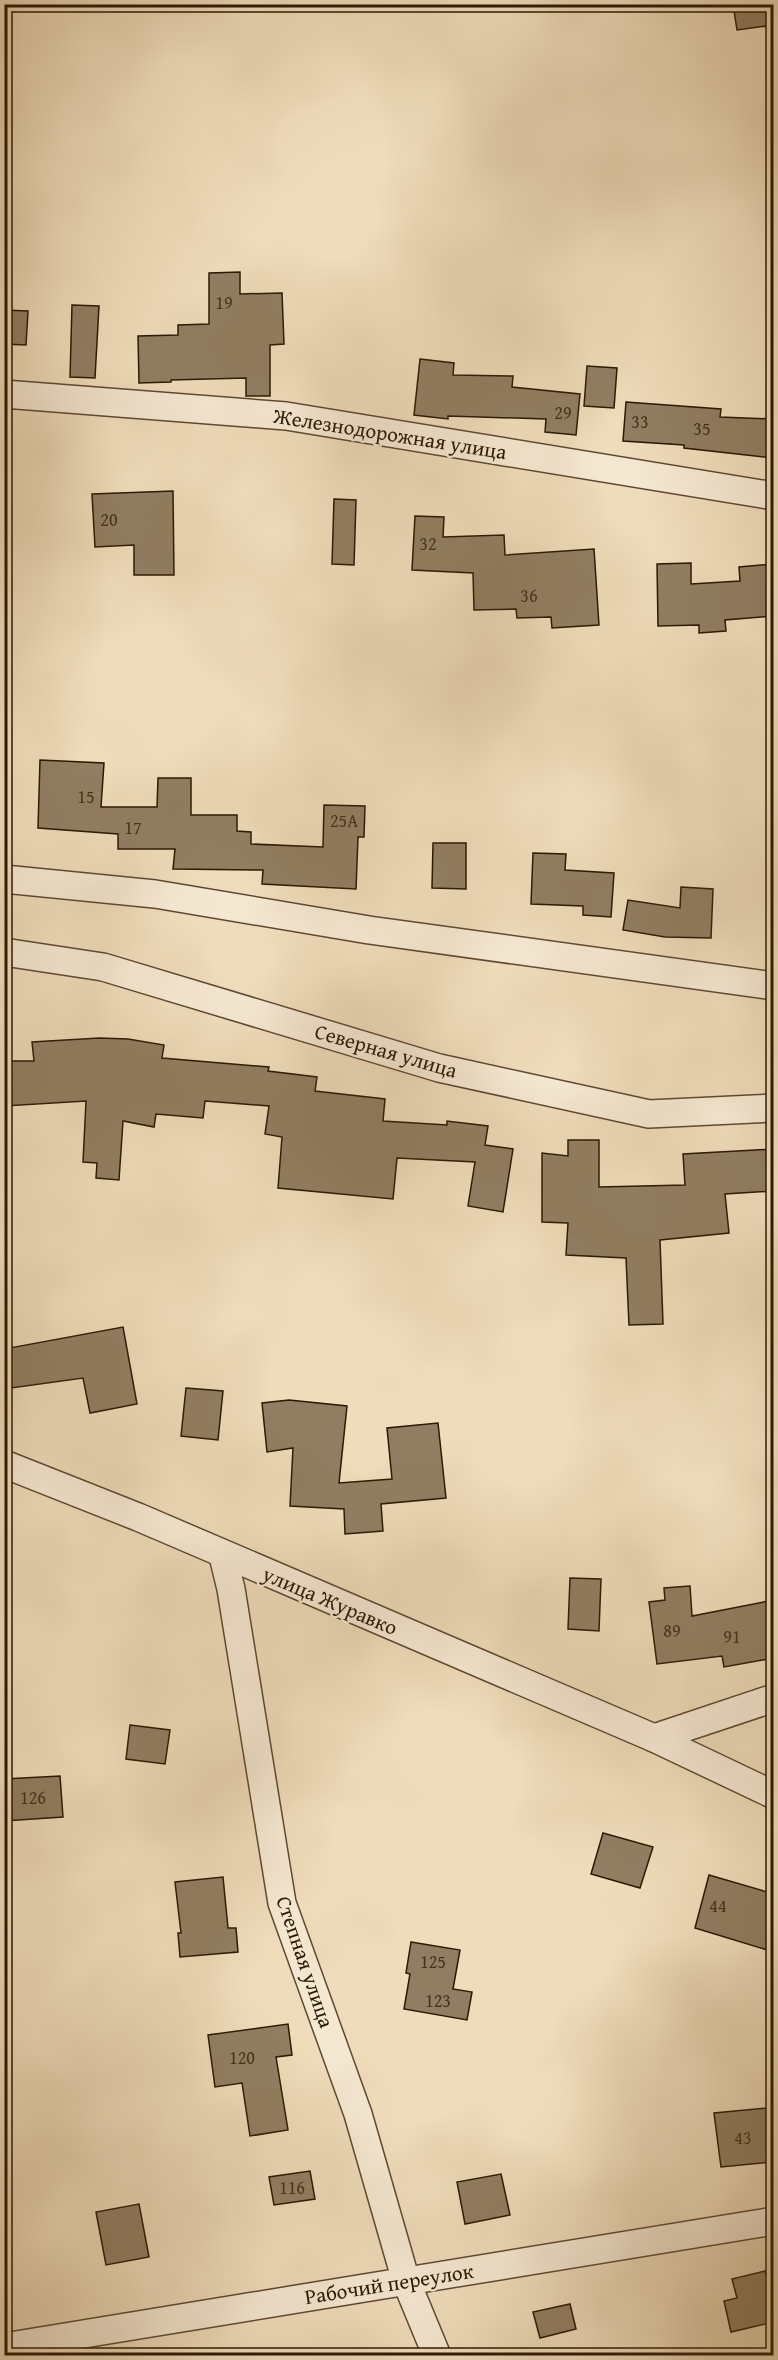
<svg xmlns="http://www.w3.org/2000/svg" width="778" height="2360" font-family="'Gentium Book Plus',serif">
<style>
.building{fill:#917e62;stroke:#2c1803;stroke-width:1.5}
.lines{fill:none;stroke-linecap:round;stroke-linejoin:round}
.minor-casing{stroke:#5d4931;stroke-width:30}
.minor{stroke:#f5e8d2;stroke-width:27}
.labels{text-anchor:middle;stroke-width:4.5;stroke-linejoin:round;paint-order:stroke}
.number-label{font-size:18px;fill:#45321b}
.street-label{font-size:21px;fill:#2c1803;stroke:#f5e8d2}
</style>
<rect width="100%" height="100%" fill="#efdcba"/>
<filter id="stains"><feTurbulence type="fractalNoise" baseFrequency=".00333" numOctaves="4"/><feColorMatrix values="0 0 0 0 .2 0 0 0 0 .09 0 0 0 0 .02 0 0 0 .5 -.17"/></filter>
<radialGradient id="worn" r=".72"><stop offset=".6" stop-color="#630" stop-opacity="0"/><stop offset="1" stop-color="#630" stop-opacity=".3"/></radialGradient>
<!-- building -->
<g class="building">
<path d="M 733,4 L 771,4 L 774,25 L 737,30 Z"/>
<path d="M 240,272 L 240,294 L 282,293 L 284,344 L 270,345 L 270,396 L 246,396 L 246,378 L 171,380 L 171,382 L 139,383 L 138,336 L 178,335 L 178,325 L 209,324 L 209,273 Z"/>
<path d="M 72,305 L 99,306 L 95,378 L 70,377 Z"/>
<path d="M 4,310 L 28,311 L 26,345 L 4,344 Z"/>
<path d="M 420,359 L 454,363 L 453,375 L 513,376 L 512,387 L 580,394 L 576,435 L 545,432 L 546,419 L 448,416 L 448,419 L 414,415 Z"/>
<path d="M 587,366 L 617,368 L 614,408 L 584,406 Z"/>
<path d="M 626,402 L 721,409 L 720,417 L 774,419 L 774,458 L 684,448 L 684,445 L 623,441 Z"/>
<path d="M 173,491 L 174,575 L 134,575 L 134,545 L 95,547 L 92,494 Z"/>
<path d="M 334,499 L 356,500 L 354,565 L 332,564 Z"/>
<path d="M 415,516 L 444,517 L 443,537 L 504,535 L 505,555 L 594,549 L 599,625 L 552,628 L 551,617 L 517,618 L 516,609 L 474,610 L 473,573 L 412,570 Z"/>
<path d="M 691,563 L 691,584 L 740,581 L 739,567 L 772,564 L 774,616 L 725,620 L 726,631 L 699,633 L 699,625 L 658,626 L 657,564 Z"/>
<path d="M 40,760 L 104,763 L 101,807 L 157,807 L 158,778 L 191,778 L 191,815 L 237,815 L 237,831 L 251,832 L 251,844 L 323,847 L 324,805 L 365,806 L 364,837 L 358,837 L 356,889 L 262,884 L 263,870 L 173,869 L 175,849 L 118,849 L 118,834 L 38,828 Z"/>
<path d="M 433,843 L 466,843 L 466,889 L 432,888 Z"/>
<path d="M 533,853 L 566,854 L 565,870 L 614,873 L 611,917 L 583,915 L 583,906 L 531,904 Z"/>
<path d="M 681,887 L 713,889 L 711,938 L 665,937 L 623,930 L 628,900 L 680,908 Z"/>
<path d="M 99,1038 L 128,1039 L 164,1045 L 162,1058 L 269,1067 L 268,1071 L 317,1077 L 315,1091 L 385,1099 L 383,1121 L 447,1125 L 447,1121 L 488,1126 L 485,1145 L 513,1149 L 503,1212 L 468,1206 L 475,1162 L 397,1158 L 393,1199 L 278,1188 L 282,1137 L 265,1134 L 269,1106 L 205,1101 L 203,1118 L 156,1114 L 154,1127 L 123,1121 L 119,1180 L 96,1178 L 97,1163 L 83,1162 L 86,1101 L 4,1106 L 4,1061 L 34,1061 L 32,1042 Z"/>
<path d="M 568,1140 L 599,1140 L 599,1187 L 685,1185 L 683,1154 L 774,1149 L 774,1191 L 725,1194 L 729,1233 L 660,1240 L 663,1324 L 629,1325 L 626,1258 L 566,1255 L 568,1223 L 542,1222 L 542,1153 L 568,1156 Z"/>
<path d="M 123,1327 L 137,1404 L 90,1413 L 83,1378 L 4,1389 L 4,1349 Z"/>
<path d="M 186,1388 L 223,1391 L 218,1440 L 181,1436 Z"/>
<path d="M 289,1400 L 347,1406 L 339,1483 L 392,1479 L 387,1428 L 438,1423 L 446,1498 L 381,1504 L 383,1531 L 345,1534 L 344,1509 L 290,1506 L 293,1448 L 267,1452 L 262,1403 Z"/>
<path d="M 570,1578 L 601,1579 L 599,1631 L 568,1629 Z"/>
<path d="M 690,1586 L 692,1616 L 774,1600 L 774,1658 L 724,1667 L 722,1656 L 657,1664 L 649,1602 L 665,1600 L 664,1588 Z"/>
<path d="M 130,1725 L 170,1730 L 165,1764 L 126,1759 Z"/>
<path d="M 60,1776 L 63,1817 L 4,1821 L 4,1779 Z"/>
<path d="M 603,1833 L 653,1847 L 640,1888 L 591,1874 Z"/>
<path d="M 709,1875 L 774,1894 L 774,1952 L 695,1928 Z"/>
<path d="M 223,1877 L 228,1928 L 236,1928 L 238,1952 L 180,1957 L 178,1933 L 181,1933 L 175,1882 Z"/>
<path d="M 411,1942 L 460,1950 L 453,1989 L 472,1992 L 467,2020 L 404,2009 L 410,1974 L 406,1973 Z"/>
<path d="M 288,2024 L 292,2055 L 276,2057 L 288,2130 L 250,2136 L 242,2083 L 215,2087 L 208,2035 Z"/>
<path d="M 766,2108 L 772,2162 L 721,2167 L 714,2113 Z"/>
<path d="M 310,2171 L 315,2199 L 274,2205 L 269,2177 Z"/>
<path d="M 501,2174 L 510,2215 L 465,2224 L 457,2182 Z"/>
<path d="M 139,2204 L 149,2257 L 106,2265 L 96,2212 Z"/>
<path d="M 765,2271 L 774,2308 L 774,2322 L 731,2332 L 724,2301 L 737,2298 L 732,2279 Z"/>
<path d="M 570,2304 L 576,2329 L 540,2338 L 533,2312 Z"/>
</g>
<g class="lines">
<!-- minor casing -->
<g class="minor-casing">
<g id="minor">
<path d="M 4,394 L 286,416 L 774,496"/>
<path d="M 4,879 L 155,894 L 369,930 L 774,986"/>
<path d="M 4,952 L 103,967 L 439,1068 L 649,1114 L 774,1108"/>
<path d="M 4,1464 L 138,1517 L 654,1738 L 774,1795"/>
<path d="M 223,1556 L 231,1589 L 282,1903 L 358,2114 L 406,2281 L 437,2356"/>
<path d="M 654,1738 L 774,1698"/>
<path d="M 4,2347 L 774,2221"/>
</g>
</g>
<!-- minor -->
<use href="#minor" class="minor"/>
</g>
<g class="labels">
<!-- number labels -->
<g class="number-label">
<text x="224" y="309">19</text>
<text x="563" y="419">29</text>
<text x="640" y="428">33</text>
<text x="702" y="435">35</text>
<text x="109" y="526">20</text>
<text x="428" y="550">32</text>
<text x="529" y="602">36</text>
<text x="86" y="803">15</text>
<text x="344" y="827">25А</text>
<text x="133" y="834">17</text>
<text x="672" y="1637">89</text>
<text x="732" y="1643">91</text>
<text x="33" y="1804">126</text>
<text x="718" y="1912">44</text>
<text x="433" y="1968">125</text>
<text x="438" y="2007">123</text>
<text x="242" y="2064">120</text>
<text x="743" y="2144">43</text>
<text x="292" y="2194">116</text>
</g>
<!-- street labels -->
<g class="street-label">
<text transform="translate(390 434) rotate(9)" y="7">Железнодорожная улица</text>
<text transform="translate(386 1051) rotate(16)" y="7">Северная улица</text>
<text transform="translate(330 1601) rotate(23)" y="7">улица Журавко</text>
<text transform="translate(305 1962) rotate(71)" y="7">Степная улица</text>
<text transform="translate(389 2284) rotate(-9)" y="7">Рабочий переулок</text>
</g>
</g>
<!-- margin -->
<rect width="778" height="2360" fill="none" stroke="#efdcba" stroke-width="24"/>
<rect x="6" y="6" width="766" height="2348" fill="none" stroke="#2c1803" stroke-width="3"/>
<rect x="12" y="12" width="754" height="2336" fill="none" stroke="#2c1803" stroke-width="1.5"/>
<rect width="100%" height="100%" filter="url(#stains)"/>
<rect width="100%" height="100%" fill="url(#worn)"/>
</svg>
